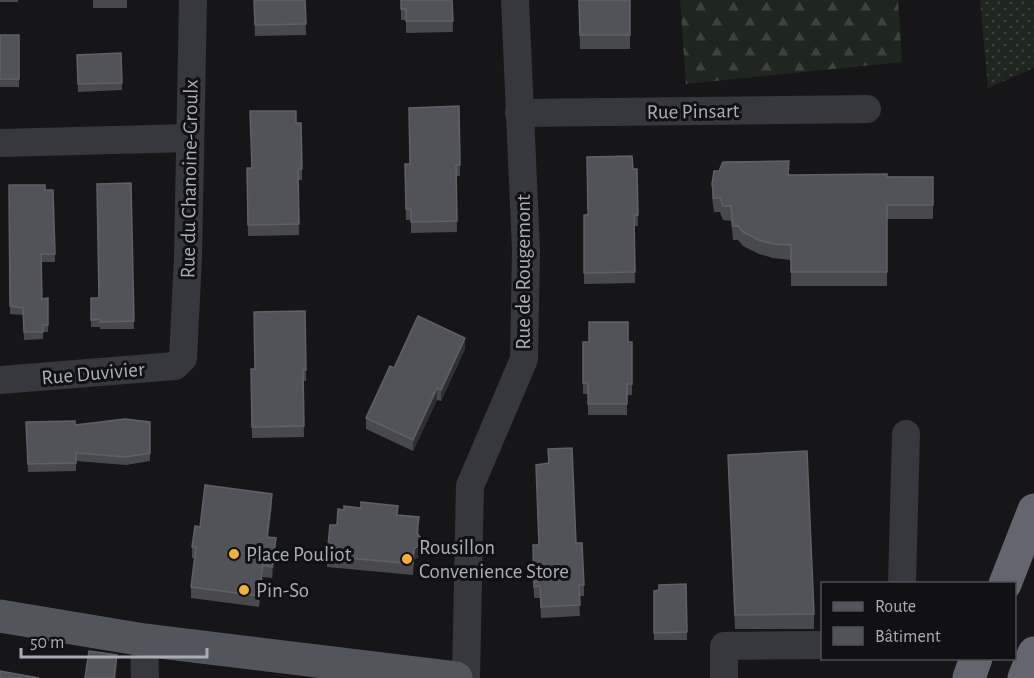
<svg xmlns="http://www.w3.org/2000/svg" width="1034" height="678" font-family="'Alegreya Sans',sans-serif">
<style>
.green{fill:url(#green-dots)}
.forest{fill:url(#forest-firs)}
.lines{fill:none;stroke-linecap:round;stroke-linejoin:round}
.minor{stroke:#37383d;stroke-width:28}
.major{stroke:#53555c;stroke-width:33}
.highway{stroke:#63666e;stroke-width:33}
.wall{fill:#47494d}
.shaded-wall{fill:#2f3033}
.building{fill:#525359;stroke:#5f6168;stroke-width:1.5}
.poi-dot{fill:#f2b134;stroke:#111113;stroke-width:2}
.labels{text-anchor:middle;stroke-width:6;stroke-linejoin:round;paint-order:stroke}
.street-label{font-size:21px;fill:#a8adb8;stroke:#111113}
.poi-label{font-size:21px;fill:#a8adb8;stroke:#111113;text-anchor:start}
</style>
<defs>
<pattern id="green-dots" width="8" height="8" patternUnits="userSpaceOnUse" patternTransform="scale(1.5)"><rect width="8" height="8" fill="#1e261f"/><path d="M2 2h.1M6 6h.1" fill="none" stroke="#3c433d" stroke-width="1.8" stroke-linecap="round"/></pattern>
<pattern id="forest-firs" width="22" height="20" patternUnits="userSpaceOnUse" patternTransform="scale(1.5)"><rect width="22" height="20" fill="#1e261f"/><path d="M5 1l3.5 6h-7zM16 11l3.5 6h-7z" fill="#3c433d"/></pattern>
</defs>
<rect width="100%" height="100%" fill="#161618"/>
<!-- green -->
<path class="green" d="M 980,0 L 1034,0 L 1034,68 L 988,88 Z"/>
<!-- forest -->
<path class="forest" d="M 680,0 L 898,0 L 902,62 L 686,84 Z"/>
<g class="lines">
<!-- minor -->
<g class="minor">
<path d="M 519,113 L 867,109"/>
<path d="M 0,143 L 190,138"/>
<path d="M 0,380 L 175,366 L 183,358 L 188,257 L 193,0"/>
<path d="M 902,584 L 906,434"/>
<path d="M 144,640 L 145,678"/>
<path d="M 466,678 L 470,486 L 524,359 L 526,250 L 515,0"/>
<path d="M 724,678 L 724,646 L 822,645"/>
</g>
<!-- major -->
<path class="major" d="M 0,616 L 144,640 L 456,678"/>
<!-- highway -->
<g class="highway">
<path d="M 1005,584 L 1034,510"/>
<path d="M 969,678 L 976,658"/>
<path d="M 1024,678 L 1034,653"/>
</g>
</g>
<!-- wall -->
<g class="wall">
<rect x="0" y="0" width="18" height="2"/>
<rect x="93" y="0" width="34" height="8"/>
<path d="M 254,0 L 305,0 L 306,35 L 255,36 Z"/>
<path d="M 401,0 L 452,0 L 453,32 L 406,33 L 406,20 L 401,20 Z"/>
<path d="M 579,0 L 630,0 L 630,49 L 580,49 Z"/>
<rect x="0" y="35" width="19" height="52"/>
<path d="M 77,55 L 122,83 L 122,90 L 78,92 Z"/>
<path d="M 459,106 L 460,176 L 456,176 L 457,232 L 411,233 L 411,220 L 406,220 L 405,176 L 409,164 Z"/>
<path d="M 296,123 L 302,169 L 302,180 L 298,180 L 299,235 L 248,236 L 247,168 L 251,168 Z"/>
<path d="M 633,169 L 637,169 L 638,226 L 634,226 L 635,283 L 584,284 L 584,215 L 588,215 Z"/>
<path d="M 789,175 L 933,177 L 933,219 L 887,219 L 887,286 L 791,286 L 791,260 L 773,258 L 759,254 L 743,246 L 738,240 L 733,240 L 731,221 L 723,220 L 720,212 L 714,212 L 712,198 L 712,184 Z"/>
<path d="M 131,183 L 134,329 L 100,329 L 100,327 L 91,327 L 91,298 L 99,298 Z"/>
<path d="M 9,185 L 45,190 L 53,190 L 55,262 L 41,262 L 42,299 L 48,298 L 48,332 L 43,332 L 43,339 L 24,340 L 23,315 L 10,314 Z"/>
<path d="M 305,311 L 306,381 L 303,381 L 304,437 L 252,438 L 251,369 L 255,369 Z"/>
<path d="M 583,342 L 632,342 L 632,395 L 627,395 L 627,415 L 588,415 L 588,394 L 583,394 Z"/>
<path d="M 465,349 L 441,401 L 437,400 L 413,451 L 366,429 L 366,418 L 394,368 Z"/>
<path d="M 26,422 L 75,425 L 150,453 L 150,461 L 126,465 L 76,461 L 76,471 L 28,472 Z"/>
<path d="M 548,449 L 576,543 L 584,585 L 584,596 L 579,596 L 580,616 L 541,618 L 540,598 L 534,598 L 533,556 L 538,545 L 548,463 Z"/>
<path d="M 728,455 L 814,614 L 814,629 L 735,629 Z"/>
<path d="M 272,505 L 268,537 L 276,549 L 272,578 L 263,577 L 259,607 L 191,598 L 191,587 L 195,558 L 192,558 L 192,547 L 200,527 Z"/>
<path d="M 398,516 L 419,529 L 418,535 L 424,553 L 414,560 L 413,575 L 327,567 L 327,556 Z"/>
<path d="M 686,584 L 687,640 L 654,640 L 654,591 Z"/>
</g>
<!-- shaded-wall -->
<g class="shaded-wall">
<path d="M 465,338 L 465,349 L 441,401 L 441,390 Z"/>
<path d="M 437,388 L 437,400 L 413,451 L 413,440 Z"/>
<path d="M 272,494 L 272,505 L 267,548 L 267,537 Z"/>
<path d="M 276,538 L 276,549 L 272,578 L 272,567 Z"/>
<path d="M 424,542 L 424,553 L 414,560 L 413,575 L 414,549 Z"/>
<path d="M 263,565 L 263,577 L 259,607 L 259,596 Z"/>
<path d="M 117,655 L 116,678 L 114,678 Z"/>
</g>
<!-- building -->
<g class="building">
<path d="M 254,0 L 305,0 L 306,24 L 255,25 Z"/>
<path d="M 401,0 L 452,0 L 453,21 L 406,21 L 406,9 L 401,9 Z"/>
<path d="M 579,0 L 630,0 L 630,35 L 580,35 Z"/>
<rect x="0" y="35" width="19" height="44"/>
<path d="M 121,53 L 122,83 L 78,84 L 77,55 Z"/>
<path d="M 459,106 L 460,165 L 456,165 L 457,221 L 411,222 L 411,209 L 406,209 L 405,164 L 410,164 L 409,108 Z"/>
<path d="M 250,111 L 296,111 L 296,123 L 301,123 L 302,169 L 298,169 L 299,224 L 248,225 L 247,168 L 252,168 Z"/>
<path d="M 632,156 L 633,169 L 637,169 L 638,215 L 634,215 L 635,272 L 584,273 L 584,215 L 588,215 L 587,157 Z"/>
<path d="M 789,161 L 788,175 L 887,174 L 887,177 L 933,177 L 933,205 L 887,205 L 887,272 L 791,272 L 791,245 L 773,244 L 759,240 L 743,232 L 738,226 L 733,226 L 731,206 L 723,206 L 720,198 L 714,198 L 712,184 L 714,171 L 719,171 L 723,162 Z"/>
<path d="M 131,183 L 134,321 L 100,322 L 100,319 L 91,320 L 91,298 L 99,298 L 97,184 Z"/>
<path d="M 9,185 L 45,185 L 45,190 L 53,190 L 55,254 L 41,254 L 42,299 L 48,298 L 48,325 L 43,325 L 43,332 L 24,332 L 23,308 L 10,306 Z"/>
<path d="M 305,311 L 306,370 L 303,370 L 304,426 L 252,427 L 251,369 L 255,369 L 254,312 Z"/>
<path d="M 418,316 L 465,338 L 441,390 L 437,388 L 413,440 L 366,418 L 390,366 L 394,368 Z"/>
<path d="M 589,322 L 628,322 L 628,342 L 632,342 L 632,384 L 627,384 L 627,404 L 588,404 L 588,383 L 583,383 L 583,342 L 589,342 Z"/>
<path d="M 125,419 L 150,422 L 150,453 L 126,457 L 76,453 L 76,463 L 28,464 L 26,422 L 75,421 L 75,425 Z"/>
<path d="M 572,448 L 576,543 L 582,543 L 584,585 L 579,585 L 580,605 L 541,607 L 540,586 L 534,587 L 533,545 L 539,545 L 536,465 L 549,463 L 548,449 Z"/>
<path d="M 807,451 L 814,614 L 735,615 L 728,455 Z"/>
<path d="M 205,485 L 272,494 L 267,537 L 276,538 L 272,567 L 263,565 L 259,596 L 191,587 L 196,547 L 192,547 L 195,526 L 200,527 Z"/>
<path d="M 361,502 L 398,506 L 397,515 L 419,517 L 417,533 L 424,542 L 414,549 L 413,564 L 327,556 L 330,525 L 337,525 L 338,509 L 344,510 L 344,506 L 361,508 Z"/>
<path d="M 686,584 L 687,632 L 654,633 L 654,591 L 659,590 L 659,585 Z"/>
<path d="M 89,651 L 117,655 L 114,678 L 85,678 Z"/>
<path d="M 0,671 L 39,678 L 0,678 Z"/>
</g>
<!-- markers -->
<g class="poi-dot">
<circle cx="234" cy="554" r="6"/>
<circle cx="407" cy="559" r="6"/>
<circle cx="244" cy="590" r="6"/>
</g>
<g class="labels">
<!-- street labels -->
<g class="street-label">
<text transform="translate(693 111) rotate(-1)" y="7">Rue Pinsart</text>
<text transform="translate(189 179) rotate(-89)" y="7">Rue du Chanoine-Groulx</text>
<text transform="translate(523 272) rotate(-90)" y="7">Rue de Rougemont</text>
<text transform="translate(93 373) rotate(-5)" y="7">Rue Duvivier</text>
</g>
<!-- poi labels -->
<g class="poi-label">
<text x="419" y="554">Rousillon<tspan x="419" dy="24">Convenience Store</tspan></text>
<text x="246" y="561">Place Pouliot</text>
<text x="256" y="597">Pin-So</text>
</g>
</g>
<!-- legend -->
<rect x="821" y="582" width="195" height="78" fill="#111113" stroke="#4d4f55" stroke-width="1.5"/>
<rect x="833" y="602" width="30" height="9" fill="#53555c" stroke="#4d4f55" stroke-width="1.5"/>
<text x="875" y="612" font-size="18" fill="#a8adb8">Route</text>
<rect x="833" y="627" width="30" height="18" fill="#525359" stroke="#4d4f55" stroke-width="1.5"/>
<text x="875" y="642" font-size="18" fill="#a8adb8">Bâtiment</text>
<!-- scale -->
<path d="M21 648v9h186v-9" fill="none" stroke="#a8adb8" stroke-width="3"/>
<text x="30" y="648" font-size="18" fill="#a8adb8" stroke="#111113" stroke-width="4.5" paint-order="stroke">50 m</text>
</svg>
